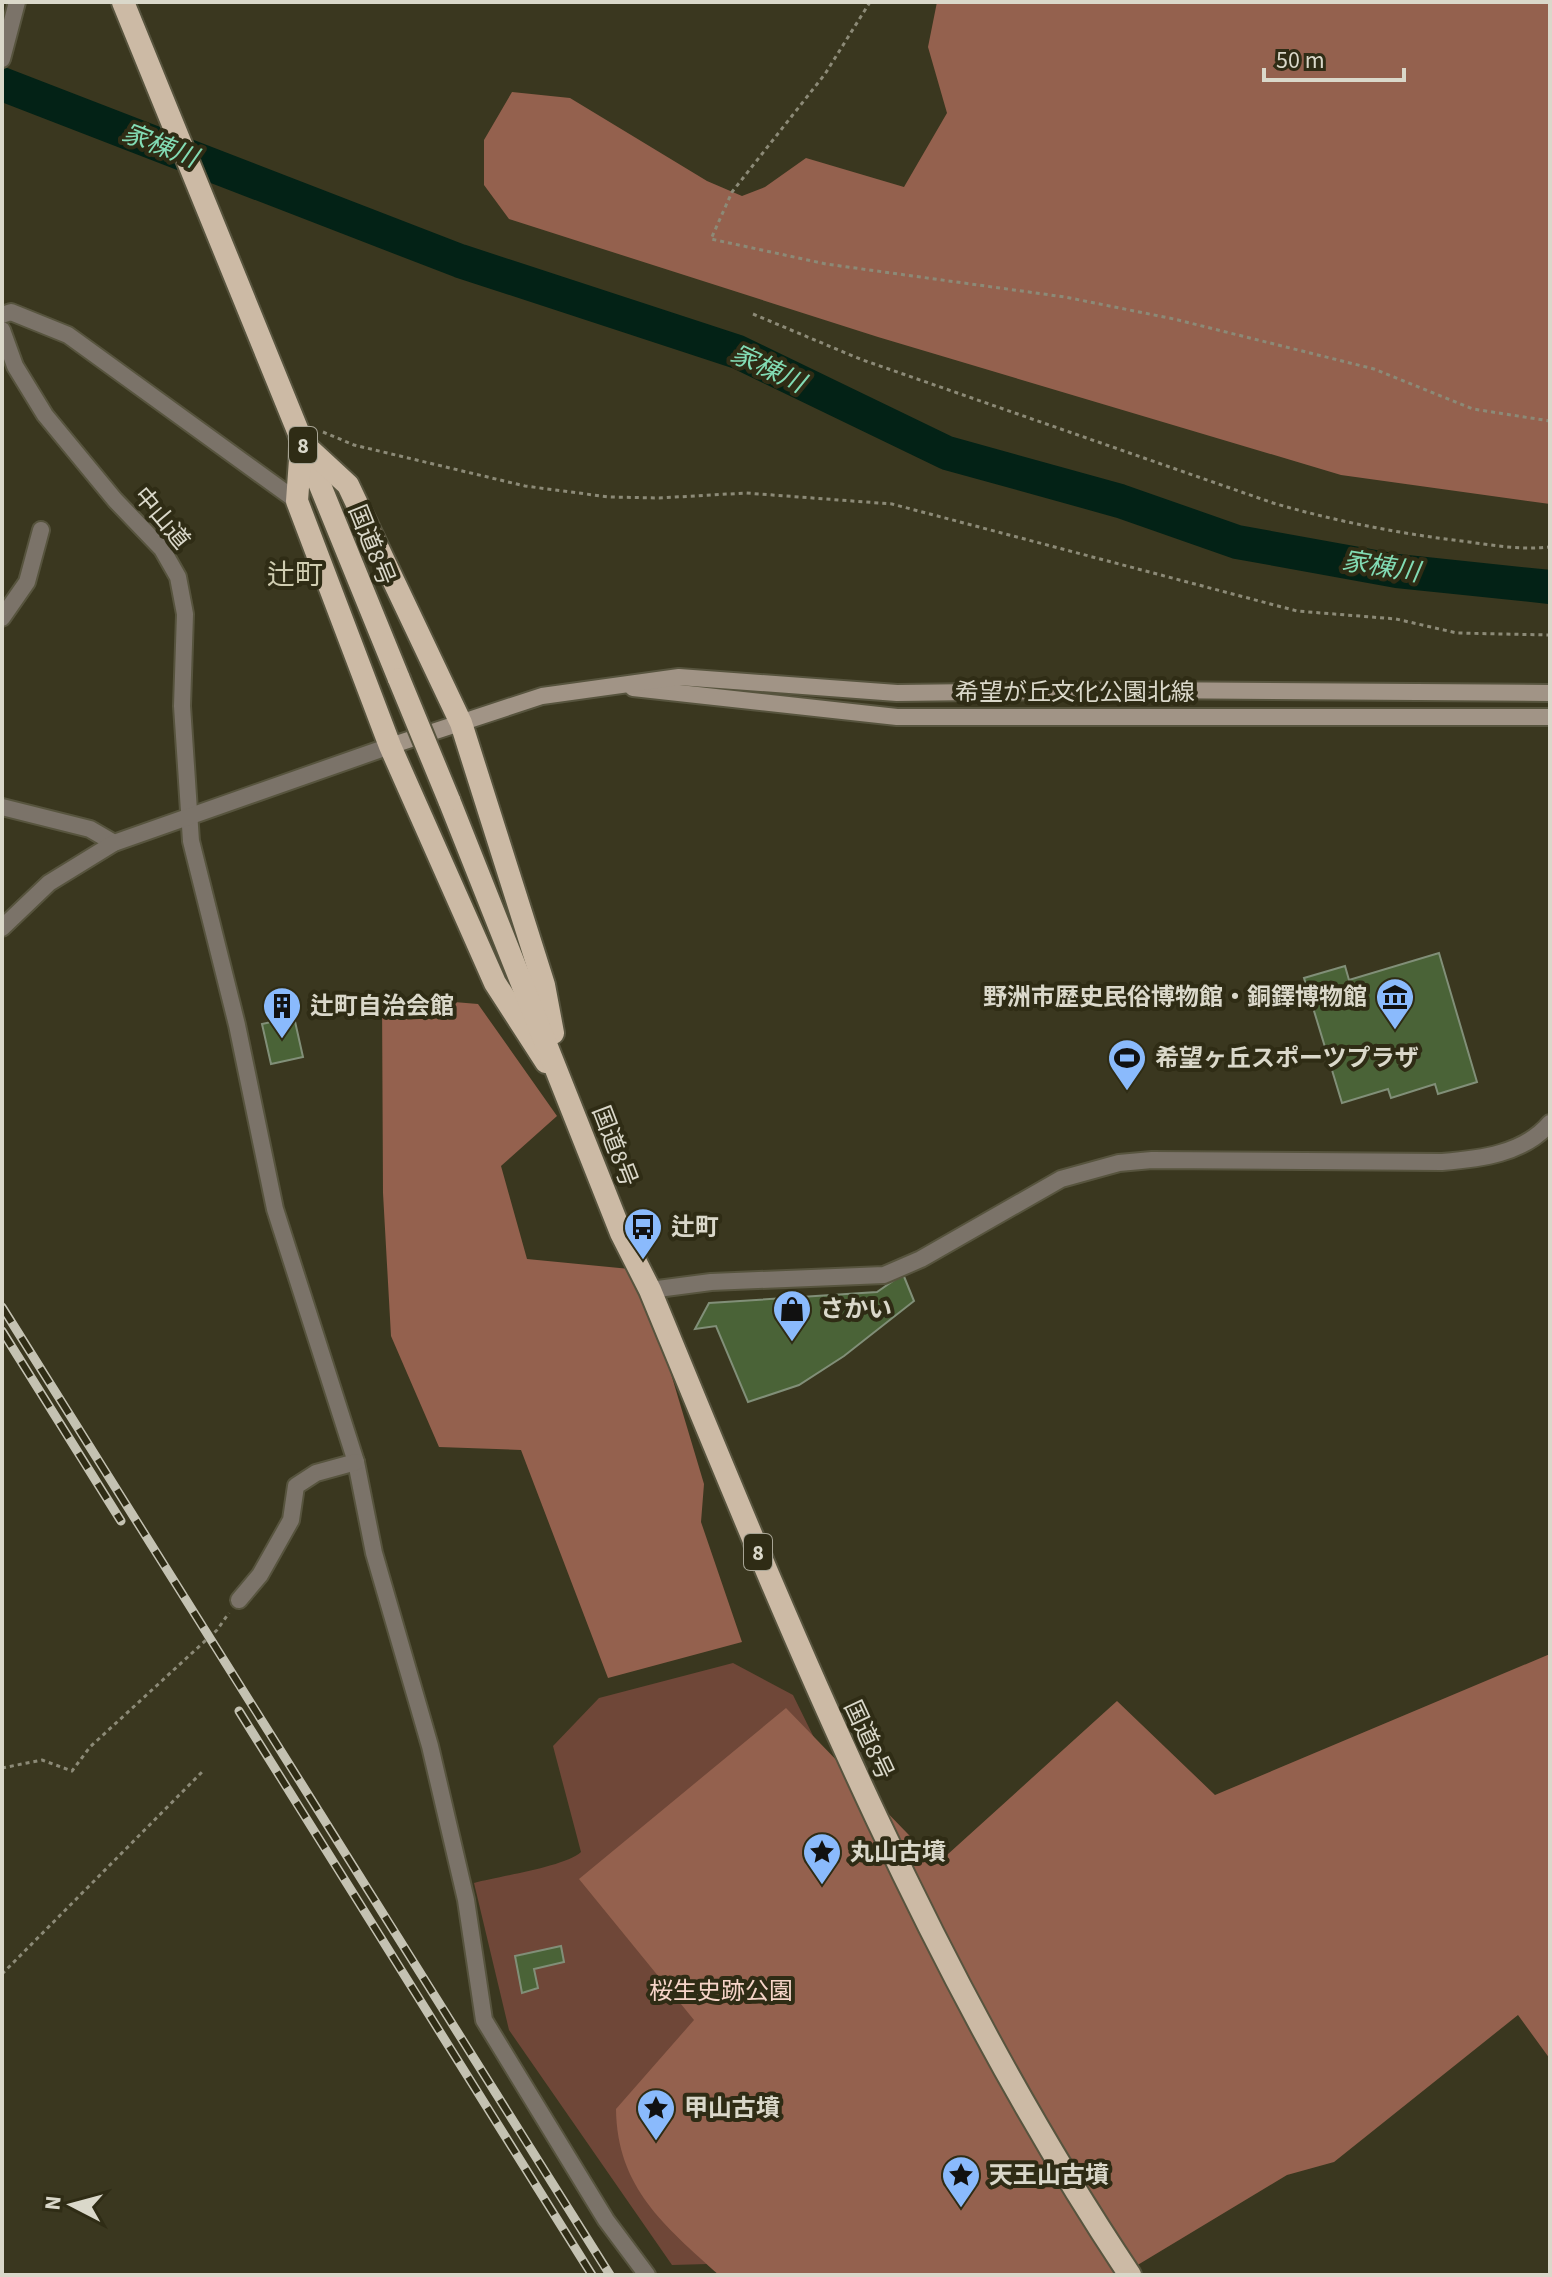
<svg xmlns="http://www.w3.org/2000/svg" width="1552" height="2277" font-family="'Source Sans 3','Noto Sans JP',sans-serif">
<style>
.green{fill:#6f4738}
.forest{fill:#94614e}
.lines{fill:none;stroke-linecap:round;stroke-linejoin:round}
.river{stroke:#032216;stroke-width:34}
.building{fill:#4a6337;stroke:#818f78;stroke-width:2}
.minor-casing{stroke:#57543e;stroke-width:20}
.tertiary-casing{stroke:#57543e;stroke-width:20}
.secondary-casing{stroke:#57543e;stroke-width:20}
.trunk-casing{stroke:#57543e;stroke-width:26}
.path{stroke:#8c8a77;stroke-width:3;stroke-dasharray:4 4;stroke-linecap:butt}
.minor{stroke:#7b7369;stroke-width:16}
.tertiary{stroke:#7b7369;stroke-width:16}
.secondary{stroke:#a19486;stroke-width:16}
.trunk{stroke:#ccbaa5;stroke-width:22}
.rail-casing{stroke:#c4c2b2;stroke-width:9}
.rail{stroke:#2f2c15;stroke-width:6;stroke-dasharray:18;stroke-linecap:butt}
.trunk-bridge-casing{stroke:#57543e;stroke-width:26;stroke-linecap:butt}
.trunk-bridge{stroke:#ccbaa5;stroke-width:22}
.labels{text-anchor:middle;stroke-width:8;stroke-linejoin:round;paint-order:stroke}
.shield{fill:#2f2c15;stroke:#a7a494;stroke-width:2}
.shield-label{font-size:22px;font-weight:bold;fill:#dad8ca}
.street-label{font-size:24px;fill:#dad8ca;stroke:#2f2c15}
.poi-label{font-size:24px;font-weight:bold;fill:#dad8ca;stroke:#2f2c15;text-anchor:start}
.park-label{font-size:24px;fill:#f7d5c9;stroke:#2f2c15}
.water-label{font-size:26px;font-style:italic;fill:#82dbb4;stroke:#2f2c15}
.quarter-label{font-size:28px;fill:#d0cdb1;stroke:#2f2c15}
</style>
<rect width="100%" height="100%" fill="#3a371f"/>
<!-- green -->
<path class="green" d="M 733,1663 L 793,1695 L 1015,2146 L 777,2275 L 744,2263 L 672,2265 L 509,2030 L 474,1883 C 500,1876 564,1867 581,1852 L 553,1746 L 599,1698 Z"/>
<!-- forest -->
<g class="forest">
<path d="M 937,2 L 1550,2 L 1550,504 L 1341,475 L 878,337 L 509,219 L 484,185 L 484,140 L 512,92 L 570,98 L 707,181 L 742,196 L 765,187 L 806,158 L 904,187 L 947,113 L 928,47 Z"/>
<path d="M 382,996 L 478,1004 L 557,1116 L 501,1166 L 527,1259 L 640,1270 L 704,1484 L 701,1522 L 742,1642 L 608,1678 L 521,1450 L 439,1447 L 391,1336 L 383,1193 Z"/>
<path d="M 1550,1654 L 1550,2059 L 1518,2015 L 1334,2162 L 1287,2175 L 1121,2275 L 719,2275 C 665,2226 617,2188 616,2109 L 694,2020 L 579,1879 L 786,1708 L 937,1864 L 1117,1701 L 1215,1795 Z"/>
</g>
<g class="lines">
<!-- river -->
<path class="river" d="M 2,84 L 460,261 L 738,352 L 947,453 L 1120,501 L 1237,542 L 1397,571 L 1550,587"/>
</g>
<!-- building -->
<g class="building">
<path d="M 1439,953 L 1477,1082 L 1438,1094 L 1435,1084 L 1391,1098 L 1388,1089 L 1342,1103 L 1304,978 L 1345,966 L 1349,980 Z"/>
<path d="M 294,1017 L 303,1057 L 271,1064 L 262,1024 Z"/>
<path d="M 903,1274 L 914,1301 L 844,1356 L 799,1385 L 748,1402 L 716,1326 L 695,1329 L 709,1303 L 877,1292 Z"/>
<path d="M 561,1946 L 564,1962 L 534,1969 L 538,1988 L 522,1993 L 515,1956 Z"/>
</g>
<g class="lines">
<!-- minor casing -->
<g class="minor-casing">
<g id="minor">
<path d="M 2,59 L 17,2"/>
<path d="M 2,315 L 11,312 L 68,335 L 297,501"/>
<path d="M 2,330 L 15,366 L 45,415 L 115,500 L 162,549 L 178,577 L 185,614 L 182,706 L 191,841 L 237,1025 L 275,1209 L 356,1462 L 374,1553 L 430,1746 L 466,1900 L 484,2020 L 606,2220 L 647,2275"/>
<path d="M 2,618 L 27,582 L 41,530"/>
<path d="M 2,807 L 90,829 L 114,843"/>
<path d="M 650,1290 L 711,1282 L 884,1275 L 921,1259 L 1061,1179 L 1119,1163 L 1152,1160 L 1442,1162 C 1479,1159 1524,1154 1550,1123"/>
<path d="M 239,1600 L 260,1575 L 291,1520 L 296,1486 L 316,1473 L 356,1462"/>
</g>
</g>
<!-- tertiary casing -->
<g class="tertiary-casing">
<path id="tertiary" d="M 2,928 L 49,883 L 114,843 L 390,746"/>
</g>
<!-- secondary casing -->
<g class="secondary-casing">
<g id="secondary">
<path d="M 633,688 L 897,717 L 1550,717"/>
<path d="M 390,746 L 542,696 L 679,677 L 897,693 L 1141,690 L 1550,693"/>
</g>
</g>
<!-- trunk casing -->
<g class="trunk-casing">
<g id="trunk">
<path d="M 123,2 L 399,679"/>
<path d="M 301,446 L 297,501 L 390,746 L 495,983 L 546,1062"/>
<path d="M 308,448 L 348,485 L 461,723 L 544,985 L 553,1033"/>
<path d="M 449,800 L 621,1233 L 650,1290 C 789,1627 926,1970 1130,2275"/>
</g>
</g>
<!-- path -->
<g class="path">
<path d="M 870,2 L 825,74 L 732,192 L 711,239 L 826,264 L 1065,297 L 1174,319 L 1374,369 L 1473,409 L 1550,421"/>
<path d="M 753,314 L 860,359 L 1273,503 C 1338,522 1402,534 1469,542 C 1497,546 1523,550 1550,547"/>
<path d="M 323,432 L 354,445 L 525,486 L 609,497 L 659,498 L 746,493 L 892,504 L 1297,611 L 1396,619 L 1457,633 L 1550,635"/>
<path d="M 2,1768 L 42,1760 L 72,1771 L 90,1747 L 217,1630 L 229,1613"/>
<path d="M 2,1974 L 202,1772"/>
</g>
<!-- minor -->
<use href="#minor" class="minor"/>
<!-- tertiary -->
<use href="#tertiary" class="tertiary"/>
<!-- secondary -->
<use href="#secondary" class="secondary"/>
<!-- trunk -->
<use href="#trunk" class="trunk"/>
<!-- rail casing -->
<g class="rail-casing">
<g id="rail">
<path d="M 2,1307 L 610,2275"/>
<path d="M 2,1331 L 121,1521"/>
<path d="M 239,1711 L 592,2275"/>
</g>
</g>
<!-- rail -->
<use href="#rail" class="rail"/>
<!-- trunk-bridge casing -->
<g class="trunk-bridge-casing">
<path id="trunk-bridge" d="M 399,679 L 449,800"/>
</g>
<!-- trunk-bridge -->
<use href="#trunk-bridge" class="trunk-bridge"/>
</g>
<!-- icons -->
<defs>
<g id="museum-pin" transform="scale(2)"><path d="M0 17L-7.5 6A9.5 9.5 0 1 1 7.5 6Z" fill="#8abafc" stroke="#2f2c15"/><path d="M0-6L6-3V-2H-6V-3ZM-5-1h2V3h-2ZM-1-1h2V3h-2ZM3-1h2V3H3ZM-6 4H6V6H-6Z" fill="#111"/></g>
<g id="building-pin" transform="scale(2)"><path d="M0 17L-7.5 6A9.5 9.5 0 1 1 7.5 6Z" fill="#8abafc" stroke="#2f2c15"/><path d="M-4-6H4V6H1V3H-1V6H-4ZM-2.5-4.3h1.7v1.8h-1.7ZM.8-4.3h1.7v1.8H.8ZM-2.5-1h1.7V.8h-1.7ZM.8-1h1.7V.8H.8Z" fill="#111"/></g>
<g id="stadium-pin" transform="scale(2)"><path d="M0 17L-7.5 6A9.5 9.5 0 1 1 7.5 6Z" fill="#8abafc" stroke="#2f2c15"/><path d="M0-5a6.5 5 0 1 0 0 10a6.5 5 0 1 0 0-10ZM-3.5-1.8h7v3.6h-7Z" fill="#111"/></g>
<g id="bus-pin" transform="scale(2)"><path d="M0 17L-7.5 6A9.5 9.5 0 1 1 7.5 6Z" fill="#8abafc" stroke="#2f2c15"/><path d="M-5-6H5V4H4V6H2V4H-2V6H-4V4H-5ZM-3.5-4V0h7V-4ZM-3.5 1.2v1.5H-2V1.2ZM2 1.2v1.5H3.5V1.2Z" fill="#111"/></g>
<g id="shop-pin" transform="scale(2)"><path d="M0 17L-7.5 6A9.5 9.5 0 1 1 7.5 6Z" fill="#8abafc" stroke="#2f2c15"/><path d="M-5-2.5h2.3a2.7 3.5 0 0 1 5.4 0H5L5.5 6h-11ZM-1.5-2.5h3a1.5 2.3 0 0 0-3 0Z" fill="#111"/></g>
<g id="sight-pin" transform="scale(2)"><path d="M0 17L-7.5 6A9.5 9.5 0 1 1 7.5 6Z" fill="#8abafc" stroke="#2f2c15"/><path d="M0-6L1.8-2.2L6-1.7L2.9 1.2L3.7 5.4L0 3.3L-3.7 5.4L-2.9 1.2L-6-1.7L-1.8-2.2Z" fill="#111"/></g>
</defs>
<g fill-rule="evenodd">
<use href="#museum-pin" x="1395" y="997"/>
<use href="#building-pin" x="282" y="1006"/>
<use href="#stadium-pin" x="1127" y="1058"/>
<use href="#bus-pin" x="643" y="1227"/>
<use href="#shop-pin" x="792" y="1309"/>
<use href="#sight-pin" x="822" y="1852"/>
<use href="#sight-pin" x="656" y="2108"/>
<use href="#sight-pin" x="961" y="2175"/>
</g>
<g class="labels">
<!-- shield labels -->
<g class="shield">
<rect x="289" y="427" width="28" height="36" rx="6"/>
<rect x="744" y="1534" width="28" height="36" rx="6"/>
</g>
<g class="shield-label">
<text x="303" y="453">8</text>
<text x="758" y="1560">8</text>
</g>
<!-- street labels -->
<g class="street-label">
<text transform="translate(162 518) rotate(50)" y="8">中山道</text>
<text transform="translate(372 545) rotate(68)" y="8">国道8号</text>
<text x="1075" y="700">希望が丘文化公園北線</text>
<text transform="translate(615 1146) rotate(69)" y="8">国道8号</text>
<text transform="translate(869 1740) rotate(65)" y="8">国道8号</text>
</g>
<!-- poi labels -->
<g class="poi-label">
<text x="1367" y="1005" text-anchor="end">野洲市歴史民俗博物館・銅鐸博物館</text>
<text x="310" y="1014">辻町自治会館</text>
<text x="1155" y="1066">希望ヶ丘スポーツプラザ</text>
<text x="671" y="1235">辻町</text>
<text x="820" y="1317">さかい</text>
<text x="850" y="1860">丸山古墳</text>
<text x="684" y="2116">甲山古墳</text>
<text x="989" y="2183">天王山古墳</text>
</g>
<!-- park labels -->
<g class="park-label">
<text x="721" y="1999">桜生史跡公園</text>
</g>
<!-- water labels -->
<g class="water-label">
<text transform="translate(160 145) rotate(21)" y="9">家棟川</text>
<text transform="translate(768 368) rotate(25)" y="9">家棟川</text>
<text transform="translate(1381 566) rotate(9)" y="9">家棟川</text>
</g>
<!-- quarter labels -->
<g class="quarter-label">
<text x="295" y="584">辻町</text>
</g>
</g>
<!-- border -->
<rect width="1552" height="2277" fill="none" stroke="#dad8ca" stroke-width="8"/>
<!-- north arrow -->
<g transform="translate(72 2205) rotate(276)" stroke="#2f2c15" stroke-width="6" paint-order="stroke">
<path d="M0-6L14 30L0 20L-14 30Z" fill="#dad8ca"/>
<text y="-12" font-size="22" font-weight="bold" text-anchor="middle" fill="#dad8ca">N</text>
</g>
<!-- scale -->
<path d="M1264 68v12h140v-12" fill="none" stroke="#dad8ca" stroke-width="4"/>
<text x="1276" y="68" font-size="24" fill="#dad8ca" stroke="#2f2c15" stroke-width="6" paint-order="stroke">50 m</text>
</svg>
